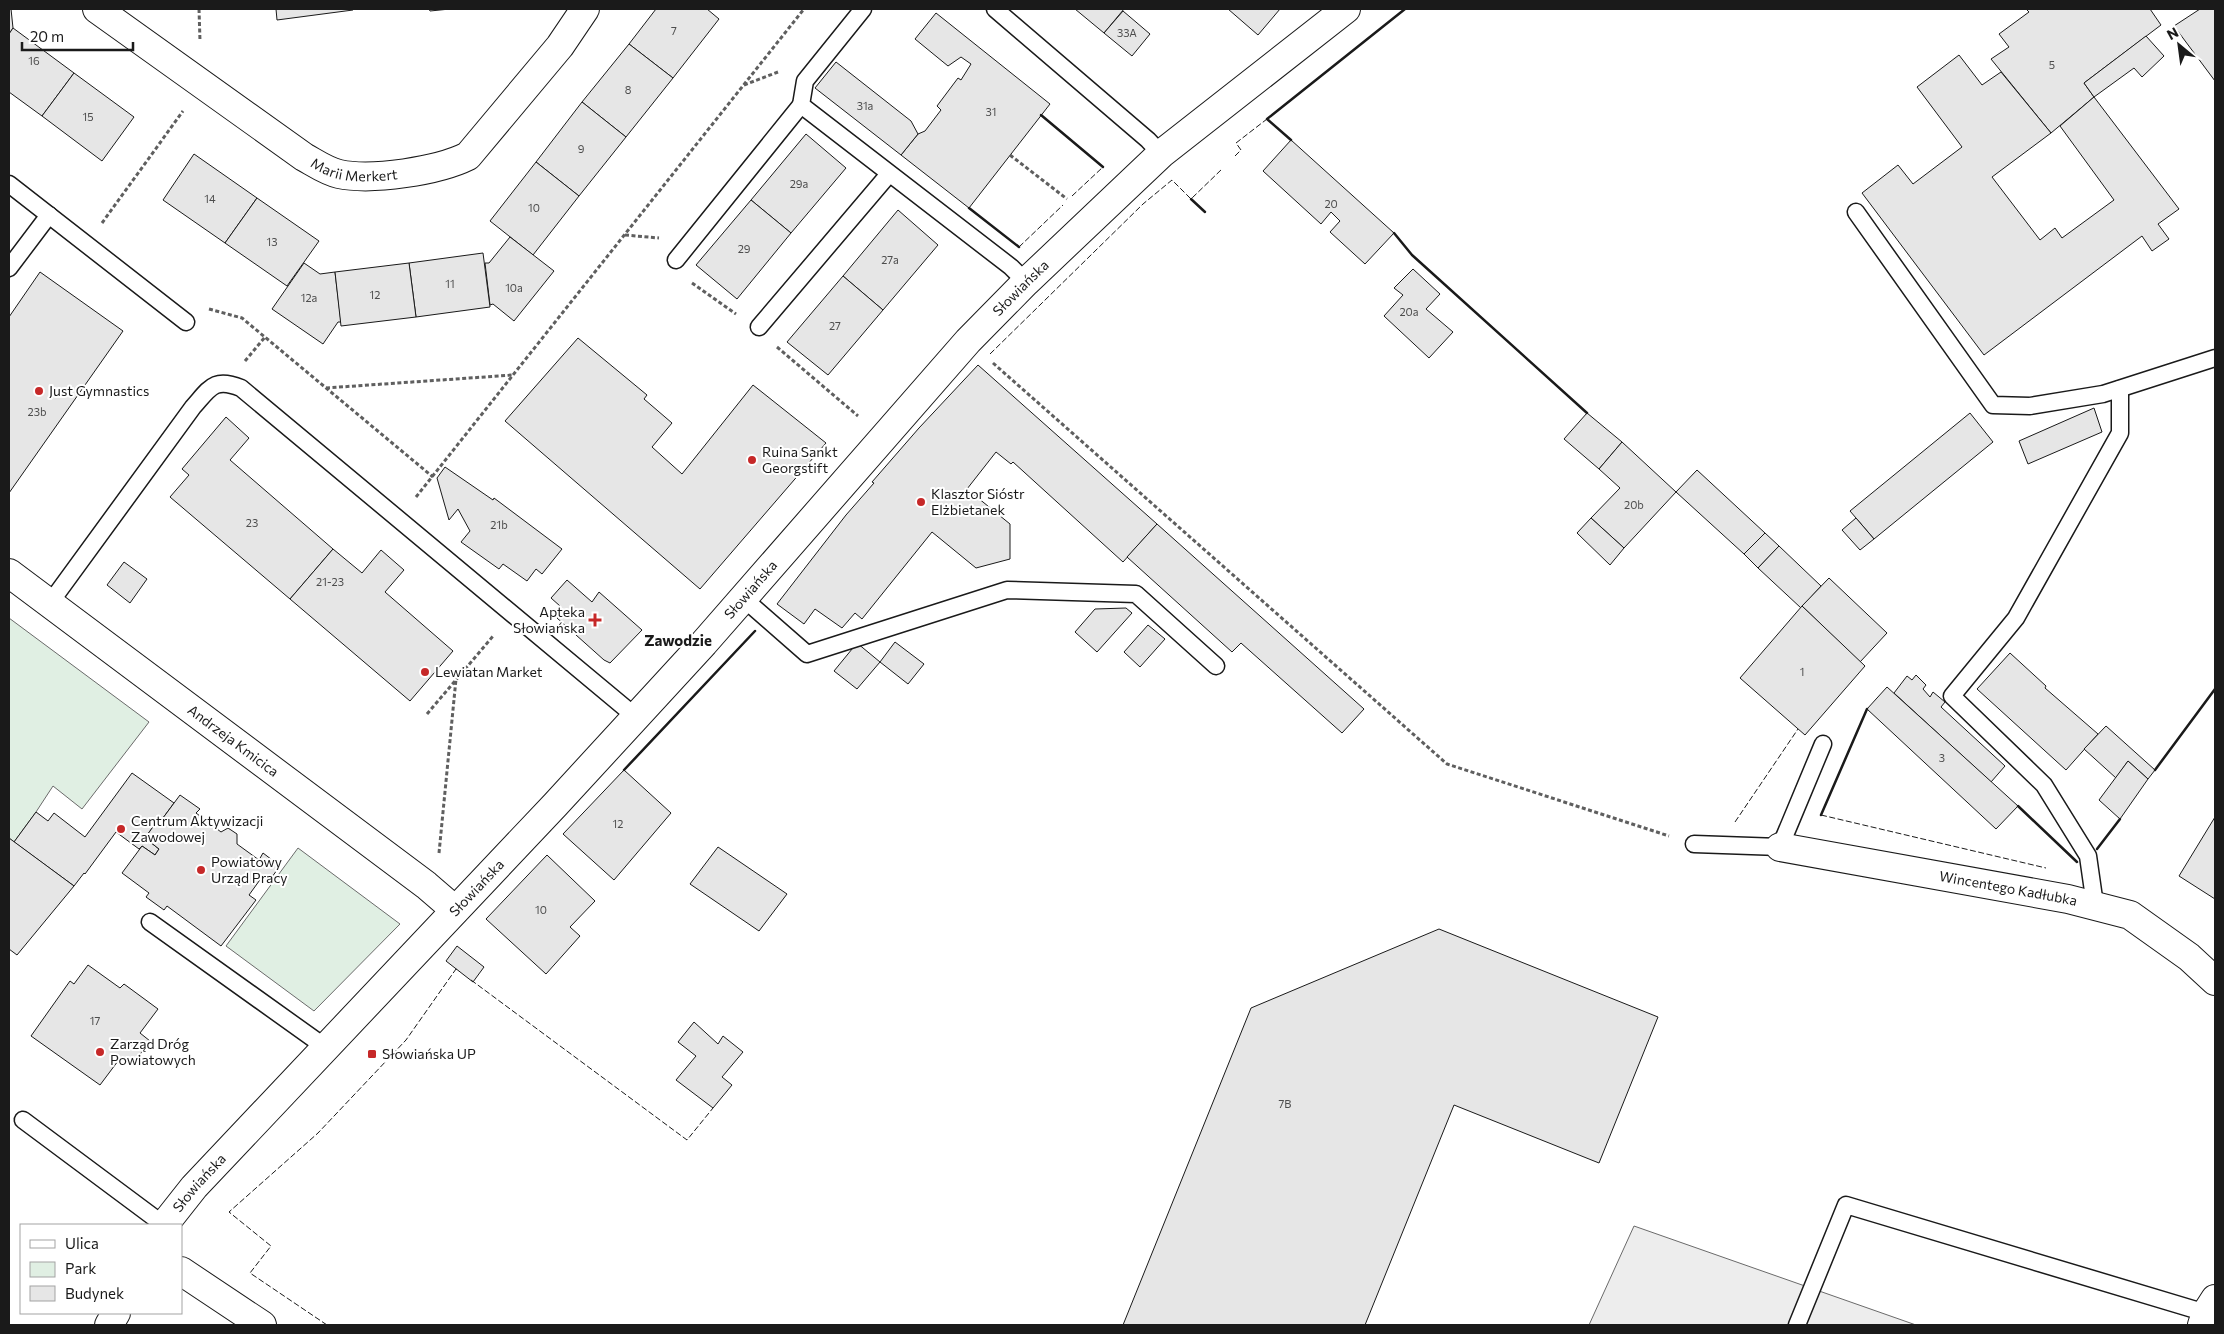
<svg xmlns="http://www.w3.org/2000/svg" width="2224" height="1334" font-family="Commissioner,sans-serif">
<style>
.green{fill:#e0efe3;stroke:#6a6a6a}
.parking{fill:#ededed;stroke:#6a6a6a}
.building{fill:#e6e6e6;stroke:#1a1a1a}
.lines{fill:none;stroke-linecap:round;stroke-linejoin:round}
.lane-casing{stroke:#1a1a1a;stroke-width:19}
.street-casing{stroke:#1a1a1a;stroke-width:30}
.secondary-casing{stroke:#1a1a1a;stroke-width:30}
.path{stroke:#5f5f5f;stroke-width:3;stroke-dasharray:4 2.5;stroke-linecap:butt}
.lane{stroke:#fff;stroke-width:16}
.street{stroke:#fff;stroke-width:28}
.secondary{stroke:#fff;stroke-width:28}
.fence{stroke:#1a1a1a;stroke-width:1;stroke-dasharray:6 2.5;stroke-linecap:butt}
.wall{stroke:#1a1a1a;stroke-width:2.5}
.poi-dot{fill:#c62828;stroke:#fff;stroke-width:2}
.labels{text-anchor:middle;stroke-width:4;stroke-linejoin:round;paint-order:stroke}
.number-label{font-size:11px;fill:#4d4d4d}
.street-label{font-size:14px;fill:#1a1a1a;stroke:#fff}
.poi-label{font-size:14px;fill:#1a1a1a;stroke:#fff;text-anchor:start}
.neighbourhood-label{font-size:15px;font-weight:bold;fill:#1a1a1a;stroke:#fff}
</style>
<rect width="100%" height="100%" fill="#fff"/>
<!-- green -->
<g class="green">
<path d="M 9,618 L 149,722 L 82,809 L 53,786 L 36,812 L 14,842 L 9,838 Z"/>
<path d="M 298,848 L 400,924 L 314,1011 L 226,946 Z"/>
</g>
<!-- parking -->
<path class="parking" d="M 1634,1226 L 1916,1325 L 1589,1325 Z"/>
<!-- building -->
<g class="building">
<path d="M 9,9 L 11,9 L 13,28 L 9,34 Z"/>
<path d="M 276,9 L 352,9 L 353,10 L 277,20 Z"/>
<path d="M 429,9 L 450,9 L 430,11 Z"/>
<path d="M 656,9 L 707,9 L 719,19 L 673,78 L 629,44 Z"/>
<path d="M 1075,9 L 1124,9 L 1104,33 Z"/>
<path d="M 1228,9 L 1280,9 L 1258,35 Z"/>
<path d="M 2026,9 L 2150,9 L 2161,25 L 2084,83 L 2094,97 L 2051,133 L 1991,59 L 2009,47 L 1999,34 L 2029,12 Z"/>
<path d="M 2200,9 L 2215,9 L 2215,81 L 2174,26 Z"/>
<path d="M 1123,11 L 1150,34 L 1132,56 L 1104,33 Z"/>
<path d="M 936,13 L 1050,104 L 969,208 L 901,155 L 918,134 L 925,131 L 941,110 L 937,106 L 958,78 L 961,80 L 971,64 L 961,57 L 948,66 L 915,39 Z"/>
<path d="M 13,28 L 74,73 L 42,116 L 9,92 L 9,34 Z"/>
<path d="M 2146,36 L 2164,56 L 2142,77 L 2134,68 L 2094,97 L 2084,83 Z"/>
<path d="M 629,44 L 673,78 L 626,137 L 582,102 Z"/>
<path d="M 1959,55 L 1982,85 L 2001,72 L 2051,133 L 1992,177 L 2040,240 L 2055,228 L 2062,238 L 2114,200 L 2060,126 L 2094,97 L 2179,209 L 2158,224 L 2169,239 L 2152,251 L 2142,236 L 1984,355 L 1862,193 L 1898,165 L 1913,184 L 1962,147 L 1917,87 Z"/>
<path d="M 836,62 L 911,121 L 918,134 L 901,155 L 815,88 Z"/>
<path d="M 74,73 L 134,117 L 102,161 L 42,116 Z"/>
<path d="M 582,102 L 626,137 L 579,196 L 536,162 Z"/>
<path d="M 806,134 L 846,168 L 791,233 L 751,200 Z"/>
<path d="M 1291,140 L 1394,233 L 1365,264 L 1330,232 L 1340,221 L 1331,212 L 1321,224 L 1263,171 Z"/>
<path d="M 194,154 L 257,198 L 225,243 L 163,200 Z"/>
<path d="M 536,162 L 579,196 L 533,255 L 490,221 Z"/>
<path d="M 257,198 L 319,241 L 287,286 L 225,243 Z"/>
<path d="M 751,200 L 791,233 L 737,299 L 696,265 Z"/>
<path d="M 898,210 L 938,245 L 883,310 L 843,276 Z"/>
<path d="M 510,237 L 554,271 L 514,321 L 493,304 L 490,305 L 485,263 L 489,263 Z"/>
<path d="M 483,253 L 490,307 L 416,317 L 409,263 Z"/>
<path d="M 304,263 L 320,274 L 335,272 L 341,322 L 338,322 L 323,344 L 272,309 Z"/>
<path d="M 409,263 L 416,317 L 341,326 L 335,272 Z"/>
<path d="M 1413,269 L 1440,294 L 1426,309 L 1453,332 L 1429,358 L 1384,316 L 1403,295 L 1394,288 Z"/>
<path d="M 40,272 L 123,331 L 9,493 L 9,317 Z"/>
<path d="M 843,276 L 883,310 L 828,375 L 787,342 Z"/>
<path d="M 578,338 L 647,395 L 644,399 L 672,423 L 652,447 L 682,474 L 753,385 L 826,443 L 700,589 L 505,421 Z"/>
<path d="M 978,365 L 1157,524 L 1123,562 L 1013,462 L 1011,464 L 996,452 L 967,489 L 1010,524 L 1010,559 L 976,568 L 932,532 L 862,619 L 855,613 L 842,628 L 815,609 L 804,624 L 777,604 L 846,515 L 874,483 L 872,482 L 919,428 Z"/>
<path d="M 2094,408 L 2102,432 L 2028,464 L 2019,441 Z"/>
<path d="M 1587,413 L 1622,442 L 1599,469 L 1564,439 Z"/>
<path d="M 1970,413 L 1993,442 L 1874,539 L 1850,511 Z"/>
<path d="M 226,417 L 249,438 L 230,460 L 333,549 L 290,599 L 170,497 L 189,475 L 182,469 Z"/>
<path d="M 1622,442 L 1676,492 L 1624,548 L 1591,518 L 1620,488 L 1599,469 Z"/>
<path d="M 445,467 L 493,500 L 494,498 L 562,549 L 542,574 L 536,569 L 527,581 L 503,564 L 499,569 L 461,542 L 470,531 L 458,509 L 449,520 L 437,478 Z"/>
<path d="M 1697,470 L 1765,533 L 1744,554 L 1676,492 Z"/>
<path d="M 1591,518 L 1624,548 L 1610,565 L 1577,533 Z"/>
<path d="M 1856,518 L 1874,539 L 1860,550 L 1842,530 Z"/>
<path d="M 1157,524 L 1364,709 L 1342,733 L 1241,643 L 1232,652 L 1127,557 Z"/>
<path d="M 1765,533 L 1779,546 L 1758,568 L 1744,554 Z"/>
<path d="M 1779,546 L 1821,586 L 1801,608 L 1758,568 Z"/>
<path d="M 333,549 L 362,573 L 381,550 L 404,570 L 385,592 L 453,651 L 410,701 L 290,599 Z"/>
<path d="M 124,562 L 147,579 L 130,603 L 107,585 Z"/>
<path d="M 1829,578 L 1887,633 L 1860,662 L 1802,606 Z"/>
<path d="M 567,580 L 592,602 L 599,592 L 642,630 L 610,663 L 604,660 L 557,618 L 560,606 L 551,598 Z"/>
<path d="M 1802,606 L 1865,666 L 1805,735 L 1740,678 Z"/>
<path d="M 1126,608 L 1132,613 L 1097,652 L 1075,632 L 1095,609 Z"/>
<path d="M 1148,625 L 1165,639 L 1140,667 L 1124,652 Z"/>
<path d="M 895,642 L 924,664 L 908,684 L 880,662 Z"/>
<path d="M 857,643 L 880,662 L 857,689 L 834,671 Z"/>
<path d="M 2010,653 L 2046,686 L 2045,688 L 2098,734 L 2066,770 L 1977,689 Z"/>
<path d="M 1916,675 L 1926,685 L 1923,689 L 1930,697 L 1933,692 L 1945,702 L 1941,707 L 2005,766 L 1991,782 L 1894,693 L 1907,676 L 1912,680 Z"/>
<path d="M 1887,687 L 2018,806 L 1996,829 L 1867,709 Z"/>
<path d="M 2106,726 L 2155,770 L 2148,779 L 2128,761 L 2116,778 L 2084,749 Z"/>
<path d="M 2128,761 L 2148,779 L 2120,819 L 2099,800 Z"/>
<path d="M 624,770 L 671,813 L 614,880 L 563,834 Z"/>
<path d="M 132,773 L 174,803 L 157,826 L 155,824 L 145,838 L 159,849 L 155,855 L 142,846 L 139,849 L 116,832 L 85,874 L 84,873 L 74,886 L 14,842 L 36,812 L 48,821 L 54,813 L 85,837 Z"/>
<path d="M 180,795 L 200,809 L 196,813 L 221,832 L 228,828 L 237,834 L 237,844 L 259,860 L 263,853 L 280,866 L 269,881 L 262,877 L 249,895 L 256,900 L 221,946 L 167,906 L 164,910 L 146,897 L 149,893 L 122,873 L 142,846 L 155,855 L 159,849 L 145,838 L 155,824 L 157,826 Z"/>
<path d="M 2215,817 L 2215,899 L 2179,876 Z"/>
<path d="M 9,838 L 74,886 L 17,955 L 9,949 Z"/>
<path d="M 718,847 L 787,894 L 759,931 L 690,884 Z"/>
<path d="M 547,855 L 595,901 L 570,927 L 580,936 L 546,974 L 486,919 Z"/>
<path d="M 1439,929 L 1658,1017 L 1599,1163 L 1454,1105 L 1365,1325 L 1123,1325 L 1251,1008 Z"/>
<path d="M 457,946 L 484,967 L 473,982 L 446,961 Z"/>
<path d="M 88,965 L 120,988 L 124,984 L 158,1009 L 140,1033 L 150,1041 L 132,1065 L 121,1057 L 100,1085 L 31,1036 L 70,981 L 74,984 Z"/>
<path d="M 694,1022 L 718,1044 L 723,1036 L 743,1052 L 722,1077 L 732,1085 L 713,1108 L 676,1080 L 696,1056 L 678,1042 Z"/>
</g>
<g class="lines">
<!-- lane casing -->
<g class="lane-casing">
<g id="lane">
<path d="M 863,9 L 805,81 L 801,105 L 1011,267 L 1026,282"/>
<path d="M 995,9 L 1148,140 L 1161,154"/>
<path d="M 9,184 L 186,322"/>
<path d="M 1856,212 L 1993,405 L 2030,406 L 2103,394 L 2215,358"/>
<path d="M 676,260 L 801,105"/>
<path d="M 9,268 L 49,215"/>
<path d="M 759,327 L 889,174"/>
<path d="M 743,598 L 807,654 L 1007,590 L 1136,594 L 1216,666"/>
<path d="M 50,603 L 193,407 C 210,388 214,377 241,388 L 636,717"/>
<path d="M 1694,844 L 1780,847 L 1823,744"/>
<path d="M 2095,905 L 2088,856 L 2044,785 L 1952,696 L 2016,618 L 2120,433 L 2120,389"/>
<path d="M 150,922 L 325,1047"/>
<path d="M 23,1120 L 164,1225"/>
<path d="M 1797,1325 L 1846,1205 L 2206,1313"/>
</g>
</g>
<!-- street casing -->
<g class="street-casing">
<g id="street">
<path id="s1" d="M 97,9 L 304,157 C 315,163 326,171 339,174 C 372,181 438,171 468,156 L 560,46 L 585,9"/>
<path id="s2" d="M 9,573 L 426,885 L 455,910"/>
<path id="s3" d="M 1780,847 L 2068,899 L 2130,915 L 2189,957 L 2215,981"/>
<path d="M 181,1271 L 262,1325"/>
</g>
</g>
<!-- secondary casing -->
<g class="secondary-casing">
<g id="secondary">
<path id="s4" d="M 164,1225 L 194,1187 L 555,805 L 704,643 L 968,341 L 1026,282 L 1161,154 L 1346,9"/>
<path d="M 109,1325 L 116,1313"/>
<path d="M 2202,1325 L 2206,1313 L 2215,1299"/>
</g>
</g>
<!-- path -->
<g class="path">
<path d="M 199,9 L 200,41"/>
<path d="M 744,85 L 778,72"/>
<path d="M 1010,155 L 1067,199"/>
<path d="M 102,223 L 183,111"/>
<path d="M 625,235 L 659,238"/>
<path d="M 692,283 L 736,314"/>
<path d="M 209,309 L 242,318 L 433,477"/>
<path d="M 777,347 L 858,416"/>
<path d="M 245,361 L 265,337"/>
<path d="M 993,363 L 1447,764 L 1669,836"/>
<path d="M 326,388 L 513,375"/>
<path d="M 416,497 L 804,9"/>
<path d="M 427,714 L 494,635"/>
<path d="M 439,853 L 456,679"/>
</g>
<!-- lane -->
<use href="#lane" class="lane"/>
<!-- street -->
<use href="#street" class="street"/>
<!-- secondary -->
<use href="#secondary" class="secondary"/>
<!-- fence -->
<g class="fence">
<path d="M 1235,156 L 1241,150 L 1236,143 L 1267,119"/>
<path d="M 1072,196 L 1103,167"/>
<path d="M 1019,247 L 1063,205"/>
<path d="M 990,354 L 1143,204 L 1172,180 L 1191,199 L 1222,169"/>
<path d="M 1821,815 L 2046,868"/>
<path d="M 1735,822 L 1798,729"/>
<path d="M 471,980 L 687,1140 L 713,1108"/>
<path d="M 327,1325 L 250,1273 L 271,1246 L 229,1212 L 318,1133 L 406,1040 L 456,969 L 459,971"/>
</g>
<!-- wall -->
<g class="wall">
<path d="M 1041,115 L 1103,167"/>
<path d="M 1291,140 L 1267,119 L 1405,9"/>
<path d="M 1191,199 L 1205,212"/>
<path d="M 969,208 L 1019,247"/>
<path d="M 1394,233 L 1412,255 L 1587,413"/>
<path d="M 624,770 L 755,631"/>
<path d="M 2155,770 L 2215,689"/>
<path d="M 2018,806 L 2077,862"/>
<path d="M 1821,815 L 1867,709"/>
<path d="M 2097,849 L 2120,819"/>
</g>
</g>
<!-- markers -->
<g class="poi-dot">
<circle cx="39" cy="391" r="5"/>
<circle cx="752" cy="460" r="5"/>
<circle cx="921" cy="502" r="5"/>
<path d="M592.5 612.5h5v5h5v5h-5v5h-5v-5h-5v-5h5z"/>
<circle cx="425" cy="672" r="5"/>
<circle cx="121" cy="829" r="5"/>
<circle cx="201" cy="870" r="5"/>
<circle cx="100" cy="1052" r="5"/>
<rect x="367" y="1049" width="10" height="10" rx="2.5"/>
</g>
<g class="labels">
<!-- number labels -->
<g class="number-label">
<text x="674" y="35">7</text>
<text x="1127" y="37">33A</text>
<text x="34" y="65">16</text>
<text x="2052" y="69">5</text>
<text x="628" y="94">8</text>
<text x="865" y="110">31a</text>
<text x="991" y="116">31</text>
<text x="88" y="121">15</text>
<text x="581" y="153">9</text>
<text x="799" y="188">29a</text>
<text x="210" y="203">14</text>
<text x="1331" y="208">20</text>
<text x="534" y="212">10</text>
<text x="272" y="246">13</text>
<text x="744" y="253">29</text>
<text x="890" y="264">27a</text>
<text x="450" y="288">11</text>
<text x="514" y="292">10a</text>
<text x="375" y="299">12</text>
<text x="309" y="302">12a</text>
<text x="1409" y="316">20a</text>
<text x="835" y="330">27</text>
<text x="37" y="416">23b</text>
<text x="1634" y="509">20b</text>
<text x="252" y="527">23</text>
<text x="499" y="529">21b</text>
<text x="330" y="586">21-23</text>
<text x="1802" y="676">1</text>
<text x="1942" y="762">3</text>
<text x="618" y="828">12</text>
<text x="541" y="914">10</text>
<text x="95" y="1025">17</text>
<text x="1285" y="1108">7B</text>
</g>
<!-- street labels -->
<g class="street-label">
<text dy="5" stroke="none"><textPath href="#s1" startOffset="308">Marii Merkert</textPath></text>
<text dy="5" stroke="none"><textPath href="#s4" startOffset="1270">Słowiańska</textPath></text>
<text dy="5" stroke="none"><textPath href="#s4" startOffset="865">Słowiańska</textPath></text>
<text dy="5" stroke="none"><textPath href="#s2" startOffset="280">Andrzeja Kmicica</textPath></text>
<text dy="5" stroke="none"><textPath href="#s4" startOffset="460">Słowiańska</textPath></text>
<text dy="5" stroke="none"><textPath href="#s3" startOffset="232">Wincentego Kadłubka</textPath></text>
<text dy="5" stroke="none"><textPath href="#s4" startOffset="55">Słowiańska</textPath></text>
</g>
<!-- poi labels -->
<g class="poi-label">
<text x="49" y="396">Just Gymnastics</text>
<text x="762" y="457">Ruina Sankt<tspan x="762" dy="16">Georgstift</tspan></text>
<text x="931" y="499">Klasztor Sióstr<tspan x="931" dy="16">Elżbietanek</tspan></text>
<text x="585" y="617" text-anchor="end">Apteka<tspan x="585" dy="16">Słowiańska</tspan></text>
<text x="435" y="677">Lewiatan Market</text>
<text x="131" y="826">Centrum Aktywizacji<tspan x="131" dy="16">Zawodowej</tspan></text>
<text x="211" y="867">Powiatowy<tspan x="211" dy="16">Urząd Pracy</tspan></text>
<text x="110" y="1049">Zarząd Dróg<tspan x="110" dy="16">Powiatowych</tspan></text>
<text x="382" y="1059">Słowiańska UP</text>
</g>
<!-- neighbourhood labels -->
<g class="neighbourhood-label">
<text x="678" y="646">Zawodzie</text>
</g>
</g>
<!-- border -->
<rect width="2224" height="1334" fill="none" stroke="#1a1a1a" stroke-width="20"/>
<!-- legend -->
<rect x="20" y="1224" width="162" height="90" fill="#ffffff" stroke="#a3a3a3"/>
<rect x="30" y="1240" width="25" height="8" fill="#ffffff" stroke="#a3a3a3"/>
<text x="65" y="1249" font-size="15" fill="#1a1a1a">Ulica</text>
<rect x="30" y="1262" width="25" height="15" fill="#e0efe3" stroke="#a3a3a3"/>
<text x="65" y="1274" font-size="15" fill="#1a1a1a">Park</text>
<rect x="30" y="1286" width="25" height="15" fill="#e6e6e6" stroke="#a3a3a3"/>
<text x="65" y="1299" font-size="15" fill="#1a1a1a">Budynek</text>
<!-- north arrow -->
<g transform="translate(2179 45) rotate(331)" stroke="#ffffff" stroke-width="4" paint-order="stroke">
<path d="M0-4L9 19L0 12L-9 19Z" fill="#1a1a1a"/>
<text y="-8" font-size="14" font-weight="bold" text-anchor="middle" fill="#1a1a1a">N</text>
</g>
<!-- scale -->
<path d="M22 42v8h111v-8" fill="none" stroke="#1a1a1a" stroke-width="2.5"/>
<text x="30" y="42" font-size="15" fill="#1a1a1a" stroke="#ffffff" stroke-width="4" paint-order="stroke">20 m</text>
</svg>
